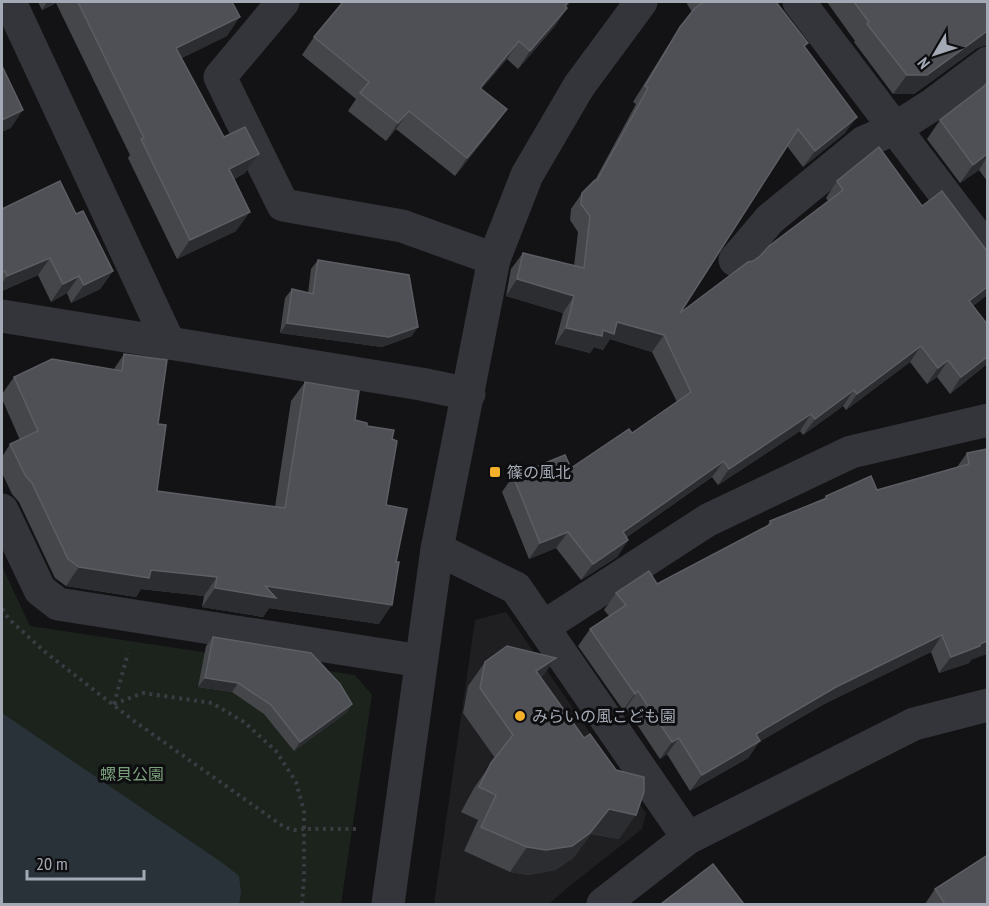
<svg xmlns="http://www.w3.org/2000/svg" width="989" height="906" font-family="'PT Sans Narrow','Noto Sans JP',sans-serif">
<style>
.built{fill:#1f1f22}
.green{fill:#1b231c}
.water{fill:#293239}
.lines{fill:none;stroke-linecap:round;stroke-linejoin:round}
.path{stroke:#3a3c41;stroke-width:4;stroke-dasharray:3 4.5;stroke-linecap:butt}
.minor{stroke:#34353a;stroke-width:33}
.wall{fill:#44464a}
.shaded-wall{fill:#2c2d30}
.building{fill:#4f5056;stroke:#5c5e64;stroke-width:1.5}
.poi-dot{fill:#f5b02b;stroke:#0e0e10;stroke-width:2}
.labels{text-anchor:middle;stroke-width:6;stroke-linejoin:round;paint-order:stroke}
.poi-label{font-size:16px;fill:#a4aab5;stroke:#0e0e10;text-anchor:start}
.park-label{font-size:16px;fill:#7ba17d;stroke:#0e0e10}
</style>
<rect width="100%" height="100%" fill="#131315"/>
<!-- built -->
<path class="built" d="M 506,612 L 646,813 L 642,829 L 566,889 L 549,904 L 434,904 L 475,620 Z"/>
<!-- green -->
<path class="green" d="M 2,566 L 30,626 L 355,675 L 372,695 L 341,904 L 2,904 Z"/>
<!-- water -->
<path class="water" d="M 2,713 L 224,864 L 239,876 L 241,892 L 239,904 L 2,904 Z"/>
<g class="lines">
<!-- path -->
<g class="path">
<path d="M 2,609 L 9,619 L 45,652 L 134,721 L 284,827 L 294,830 L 304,829 L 304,879 L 302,904"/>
<path d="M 114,704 L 143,693 L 212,703 L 244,722 L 276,751 L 296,782 L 304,811 L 304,829 L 360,829"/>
<path d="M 114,704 L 128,653"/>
</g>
<!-- minor -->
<g class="minor">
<path d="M 10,2 L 169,343 L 421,384 L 469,394"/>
<path d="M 283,2 L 220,77 L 283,205 L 402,226 L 494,259"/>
<path d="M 799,2 L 988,251"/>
<path d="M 735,260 L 770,219 L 864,142 L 896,128 L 932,105 L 988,63"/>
<path d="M 2,316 L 169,343"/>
<path d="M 2,510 L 40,590 L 58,604 L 421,661"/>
<path d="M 437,549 L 516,588 L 688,838"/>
<path d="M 543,627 L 708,520 L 851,452 L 988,420"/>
<path d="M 388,904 L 437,549 L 494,259 L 527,175 L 579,86 L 641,2"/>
<path d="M 603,904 L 688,838 L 914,724 L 988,705"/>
</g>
</g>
<!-- wall -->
<g class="wall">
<path d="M 38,2 L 232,2 L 227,36 L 181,58 L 224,137 L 259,154 L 245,173 L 234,179 L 236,231 L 177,259 L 128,158 L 130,155 L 56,3 L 42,10 Z"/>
<path d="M 686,2 L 776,2 L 805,47 L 845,133 L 803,167 L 787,146 L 680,313 L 760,256 L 828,201 L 826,198 L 837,181 L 987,295 L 973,306 L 987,324 L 987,364 L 950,394 L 937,377 L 927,384 L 910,362 L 846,410 L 843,406 L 803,435 L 800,431 L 718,485 L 712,477 L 627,537 L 628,540 L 617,557 L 581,580 L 556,548 L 529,559 L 502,492 L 513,476 L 571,468 L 632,433 L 677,402 L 652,352 L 610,339 L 603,350 L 594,347 L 590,353 L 555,344 L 563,313 L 506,296 L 511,269 L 523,253 L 574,266 L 578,232 L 570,220 L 571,209 L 582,193 L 595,180 L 636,104 L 633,102 L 669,44 L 692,12 Z"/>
<path d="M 827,2 L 987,2 L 987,45 L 977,48 L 914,94 L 893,94 L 854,42 L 855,41 Z"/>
<path d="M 566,7 L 567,8 L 555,26 L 518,69 L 507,59 L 481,89 L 507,109 L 494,127 L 455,176 L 396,129 L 386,141 L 348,111 L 356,99 L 302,55 L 314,37 Z"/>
<path d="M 987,80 L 987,181 L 979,170 L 960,183 L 927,139 L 940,120 L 982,88 Z"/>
<path d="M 2,209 L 76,214 L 113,271 L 100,289 L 71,303 L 67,293 L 51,302 L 38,275 L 2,291 Z"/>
<path d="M 318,260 L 412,336 L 382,347 L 280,333 L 285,298 L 292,289 L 308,293 L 311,269 Z"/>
<path d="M 124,354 L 158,424 L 157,491 L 275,507 L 291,401 L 305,382 L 355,420 L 367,426 L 392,439 L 386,505 L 379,624 L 269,608 L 263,617 L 202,607 L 204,596 L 141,589 L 136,597 L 66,586 L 55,578 L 19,502 L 12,494 L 2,473 L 2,457 L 10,444 L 20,440 L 2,399 L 2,394 L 14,377 L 114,369 Z"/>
<path d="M 987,449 L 971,660 L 969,663 L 939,673 L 931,652 L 824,704 L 759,742 L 748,758 L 690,791 L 667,754 L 660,759 L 626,708 L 623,710 L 578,646 L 590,629 L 609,616 L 604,610 L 616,593 L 657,584 L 767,526 L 770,521 L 824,499 L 826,496 L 877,490 L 957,467 L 967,453 Z"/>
<path d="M 213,637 L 352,704 L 346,713 L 294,751 L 264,714 L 232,692 L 198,687 L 206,646 Z"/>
<path d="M 556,658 L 541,678 L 619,839 L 591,834 L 573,858 L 555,870 L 529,875 L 510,872 L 464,851 L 478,820 L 461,812 L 474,788 L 495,758 L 463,713 L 468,686 L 485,662 Z"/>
<path d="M 935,889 L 987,904 L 925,904 Z"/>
</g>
<!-- shaded-wall -->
<g class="shaded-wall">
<path d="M 47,2 L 56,2 L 42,10 Z"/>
<path d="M 568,2 L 571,2 L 552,24 Z"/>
<path d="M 567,8 L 555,26 L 518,69 L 530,51 Z"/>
<path d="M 240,17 L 227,36 L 162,68 L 176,48 Z"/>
<path d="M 987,31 L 987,45 L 977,48 L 914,94 L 893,94 L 907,75 Z"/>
<path d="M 519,41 L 507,59 L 467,106 L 480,88 Z"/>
<path d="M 507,109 L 494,127 L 455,176 L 467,158 Z"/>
<path d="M 23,110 L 11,128 L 2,132 L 2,120 Z"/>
<path d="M 409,111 L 396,129 L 386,141 L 398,123 Z"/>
<path d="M 857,117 L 845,133 L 803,167 L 815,151 Z"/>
<path d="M 259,154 L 245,173 L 215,188 L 229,169 Z"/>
<path d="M 987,154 L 987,157 L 979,170 L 960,183 L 973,165 Z"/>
<path d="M 250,212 L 236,231 L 177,259 L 190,240 Z"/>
<path d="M 50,258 L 38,275 L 2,291 L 2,284 L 7,276 Z"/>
<path d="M 113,271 L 100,289 L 71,303 L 84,285 Z"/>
<path d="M 79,276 L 67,293 L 51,302 L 63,284 Z"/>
<path d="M 517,279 L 574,296 L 563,313 L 506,296 Z"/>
<path d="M 987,287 L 987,295 L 958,317 L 969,301 Z"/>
<path d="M 617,322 L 664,335 L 652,352 L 610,339 L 603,350 L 594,347 L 590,353 L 555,344 L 566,328 Z"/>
<path d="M 287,323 L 418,327 L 412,336 L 382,347 L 280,333 Z"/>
<path d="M 921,346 L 910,362 L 846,410 L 857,394 Z"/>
<path d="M 987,357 L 987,364 L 950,394 L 961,377 Z"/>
<path d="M 948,360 L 937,377 L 927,384 L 938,368 Z"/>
<path d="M 854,390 L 843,406 L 803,435 L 815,419 Z"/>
<path d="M 811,414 L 800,431 L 718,485 L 729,469 Z"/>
<path d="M 724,461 L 712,477 L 611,548 L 623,532 Z"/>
<path d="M 568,532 L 556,548 L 529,559 L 540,543 Z"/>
<path d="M 628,540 L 617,557 L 581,580 L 593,564 Z"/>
<path d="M 79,567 L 151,570 L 217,577 L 204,596 L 141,589 L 136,597 L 66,586 Z"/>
<path d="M 265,586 L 392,605 L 379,624 L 269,608 L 263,617 L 202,607 L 215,588 Z"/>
<path d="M 942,635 L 931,652 L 824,704 L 759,742 L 748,758 L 690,791 L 702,775 L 756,734 L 836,687 Z"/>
<path d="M 987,641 L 987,654 L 971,660 L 969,663 L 939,673 L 951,657 Z"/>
<path d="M 556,658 L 538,682 L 536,671 Z"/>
<path d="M 205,678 L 238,683 L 232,692 L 198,687 Z"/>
<path d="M 638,691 L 626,708 L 623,710 L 635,694 Z"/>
<path d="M 352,704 L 346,713 L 294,751 L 300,742 Z"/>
<path d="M 679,738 L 667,754 L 660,759 L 672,742 Z"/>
<path d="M 609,809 L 636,815 L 619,839 L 591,834 L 573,858 L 555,870 L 529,875 L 510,872 L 527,847 Z"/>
</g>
<!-- building -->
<g class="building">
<path d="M 78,2 L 232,2 L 240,17 L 176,48 L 224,137 L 245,127 L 259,154 L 229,169 L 250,212 L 190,240 L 141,139 L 144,138 Z"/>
<path d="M 343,2 L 568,2 L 565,6 L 567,8 L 530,51 L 519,41 L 480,88 L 507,109 L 467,158 L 409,111 L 398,123 L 360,93 L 369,82 L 314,37 Z"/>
<path d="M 704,2 L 776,2 L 808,43 L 804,46 L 857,117 L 815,151 L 798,129 L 680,313 L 748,262 L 753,261 L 760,256 L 769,246 L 843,190 L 837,181 L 879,147 L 922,206 L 942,191 L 987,251 L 987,287 L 969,301 L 987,324 L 987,357 L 961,377 L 948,360 L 938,368 L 921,346 L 857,394 L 854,390 L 815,419 L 811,414 L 729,469 L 724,461 L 623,532 L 628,540 L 593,564 L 568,532 L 540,543 L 513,476 L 565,455 L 571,468 L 629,429 L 632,433 L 691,392 L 664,335 L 617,322 L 614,334 L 603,330 L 602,336 L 566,328 L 574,296 L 517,279 L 523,253 L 584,268 L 590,216 L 581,204 L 582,193 L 595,180 L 597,180 L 648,88 L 645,86 L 680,27 L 695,8 Z"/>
<path d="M 854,2 L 987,2 L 987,31 L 927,75 L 907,75 L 867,24 L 869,22 Z"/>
<path d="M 2,66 L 23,110 L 2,120 Z"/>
<path d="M 987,84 L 987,154 L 973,165 L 940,120 Z"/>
<path d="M 60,181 L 76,214 L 83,211 L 113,271 L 84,285 L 79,276 L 63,284 L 50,258 L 7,276 L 5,271 L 2,273 L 2,209 Z"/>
<path d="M 318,260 L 409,275 L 418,327 L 389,337 L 287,323 L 292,289 L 313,294 Z"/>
<path d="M 124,354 L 167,360 L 158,424 L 166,425 L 157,491 L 285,508 L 305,382 L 359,391 L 355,420 L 367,423 L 367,426 L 394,430 L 392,439 L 397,441 L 386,505 L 407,509 L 396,562 L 399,562 L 392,605 L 265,586 L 276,598 L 215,588 L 217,577 L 151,570 L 149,578 L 79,567 L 68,559 L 32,483 L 25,475 L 10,444 L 38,431 L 14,377 L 52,359 L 122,371 Z"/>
<path d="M 987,449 L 987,641 L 980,644 L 980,646 L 951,657 L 942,635 L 836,687 L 756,734 L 760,741 L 702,775 L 679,738 L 672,742 L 638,691 L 635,694 L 590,629 L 626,605 L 616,593 L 649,571 L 657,584 L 771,524 L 770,521 L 827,498 L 826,496 L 871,476 L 877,490 L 969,464 L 967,453 Z"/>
<path d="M 213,637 L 311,653 L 340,684 L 352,704 L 300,742 L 271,705 L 238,683 L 205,678 Z"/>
<path d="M 507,646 L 556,658 L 536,671 L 584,738 L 590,734 L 616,770 L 644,777 L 644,792 L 636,815 L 609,809 L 590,833 L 572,846 L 546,850 L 527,847 L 481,827 L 496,795 L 479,787 L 491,763 L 513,735 L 480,688 L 485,662 Z"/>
<path d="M 986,856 L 987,858 L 987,904 L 945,904 L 935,889 Z"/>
<path d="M 713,864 L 744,904 L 661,904 Z"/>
</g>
<!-- markers -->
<g class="poi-dot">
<rect x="489" y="466" width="12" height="12" rx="3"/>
<circle cx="520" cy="716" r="6"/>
</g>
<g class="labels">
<!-- poi labels -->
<g class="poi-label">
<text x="507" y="478">篠の風北</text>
<text x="532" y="722">みらいの風こども園</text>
</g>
<!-- park labels -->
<g class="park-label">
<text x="132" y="780">螺貝公園</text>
</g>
</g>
<!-- border -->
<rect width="989" height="906" fill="none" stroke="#a4aab5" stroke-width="6"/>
<!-- north arrow -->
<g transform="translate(935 54) rotate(231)" stroke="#0e0e10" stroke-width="4.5" paint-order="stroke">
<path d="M0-4.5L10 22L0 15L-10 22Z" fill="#a4aab5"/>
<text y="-9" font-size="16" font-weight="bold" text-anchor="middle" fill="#a4aab5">N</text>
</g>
<!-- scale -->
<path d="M27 870v9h117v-9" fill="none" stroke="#a4aab5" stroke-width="3"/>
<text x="36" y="870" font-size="18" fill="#a4aab5" stroke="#0e0e10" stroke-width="4.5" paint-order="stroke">20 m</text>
</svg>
